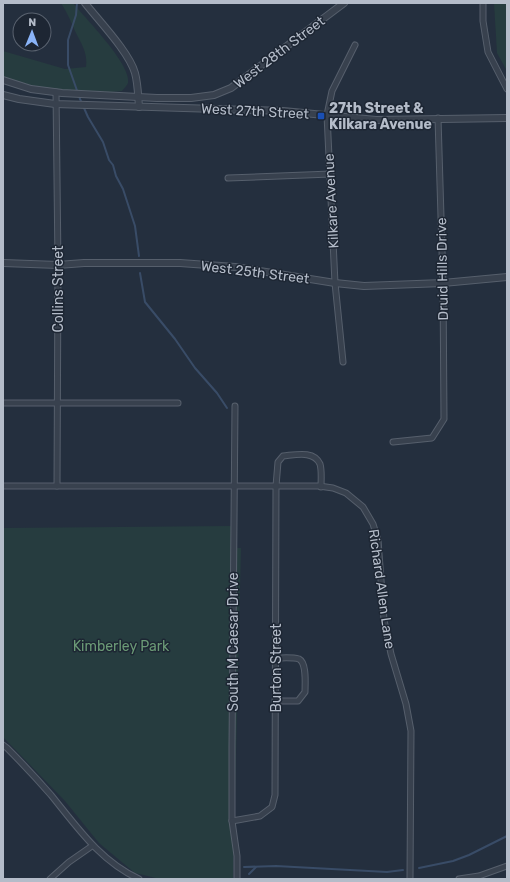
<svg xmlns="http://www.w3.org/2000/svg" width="510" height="882" font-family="Rubik,sans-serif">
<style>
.green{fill:#263c3f}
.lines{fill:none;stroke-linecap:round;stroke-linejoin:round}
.stream{stroke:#394c67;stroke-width:2}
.minor-casing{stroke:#565f6c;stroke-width:7}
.tertiary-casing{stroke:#565f6c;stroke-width:8}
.minor{stroke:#38414e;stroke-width:5}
.tertiary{stroke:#38414e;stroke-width:6}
.transit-dot{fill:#1a4fb4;stroke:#1d2633;stroke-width:1.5}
.labels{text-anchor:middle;stroke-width:3;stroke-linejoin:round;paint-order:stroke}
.street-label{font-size:14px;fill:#b4bcc9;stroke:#1d2633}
.poi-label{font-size:14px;font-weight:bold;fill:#b4bcc9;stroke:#1d2633;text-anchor:start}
.park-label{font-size:14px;fill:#6b9a76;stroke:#1d2633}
</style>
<rect width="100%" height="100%" fill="#242f3e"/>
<!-- green -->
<g class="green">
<path d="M 61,3 L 73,3 C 85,18 132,65 128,83 C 127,86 124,88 122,91 L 111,92 L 61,90 L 34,86 L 3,78 L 3,51 L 65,69 L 86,67 C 88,53 81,43 75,31 C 71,22 67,12 61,3 Z"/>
<path d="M 494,3 L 507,3 L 507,71 L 497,53 Z"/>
<path d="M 231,526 L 231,548 L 241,548 L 233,879 L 160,879 L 135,873 L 99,843 L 65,801 L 3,737 L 3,528 Z"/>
</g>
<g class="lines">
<!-- stream -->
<g class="stream">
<path d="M 77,3 L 76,15 L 68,40 L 68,65 L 80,99 L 88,117 L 103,142 L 109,160 L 113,165 L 116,176 L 123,189 L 135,226 L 139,256"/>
<path d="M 140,273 L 145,302 L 175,339 L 195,368 L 217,393 L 227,408"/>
<path d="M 244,867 L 276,866 L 387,872 L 403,870"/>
<path d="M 419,868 L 453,861 L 469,855 L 507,836"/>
<path d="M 249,874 L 256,867"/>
</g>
<!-- minor casing -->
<g class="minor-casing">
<g id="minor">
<path d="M 483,3 L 483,21 L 488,52 L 507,89"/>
<path d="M 56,92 L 58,265 L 57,486"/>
<path d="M 228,178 L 331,174"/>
<path d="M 343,362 L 335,283 L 327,115 L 332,91 L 355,45"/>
<path d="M 3,403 L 178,403"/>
<path d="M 235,406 L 232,747 L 232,821 L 237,856 L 237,879"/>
<path d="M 393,442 L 432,438 L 444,419 L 443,283 L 438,118"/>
<path d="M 3,486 L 319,486 L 333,488 L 346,493 L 363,507 L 373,524 L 378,540 L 384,620 L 391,654 L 406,704 L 411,731 L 410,879"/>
<path d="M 275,701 L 298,701 L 305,692 C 305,684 307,663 299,659 C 292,657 283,658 276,658"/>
<path d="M 3,745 L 7,748 C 22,763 37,779 51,795 C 77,827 100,861 139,879"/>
<path d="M 232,821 L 260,816 L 272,807 L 275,795 L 276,486 L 278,462 L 283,456 C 295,455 314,450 320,464 C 322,471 321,480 321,487"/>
<path d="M 50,879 L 69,862 L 92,846"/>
<path d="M 459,879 L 479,876 L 507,866"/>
</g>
</g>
<!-- tertiary casing -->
<g class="tertiary-casing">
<g id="tertiary">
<path d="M 85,3 C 99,21 129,52 135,73 C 138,84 138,95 139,107"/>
<path d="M 3,80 L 31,89 L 62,93 L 157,98 L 191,98 L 214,95 L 231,88 L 344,3"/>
<path d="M 3,95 L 19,99 L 55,104 L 283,111 L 376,120 L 507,118"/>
<path d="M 3,263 L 58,265 L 84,263 L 180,263 L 235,267 L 335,283 L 364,286 L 443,283 L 507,277"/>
</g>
</g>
<!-- minor -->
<use href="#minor" class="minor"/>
<!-- tertiary -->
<use href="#tertiary" class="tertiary"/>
</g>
<!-- markers -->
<rect class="transit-dot" x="317" y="112" width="8" height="8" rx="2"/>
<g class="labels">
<!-- street labels -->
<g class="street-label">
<text transform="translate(279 52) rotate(-37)" y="5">West 28th Street</text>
<text transform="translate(255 111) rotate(3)" y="5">West 27th Street</text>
<text transform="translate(331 201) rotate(-93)" y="5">Kilkare Avenue</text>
<text transform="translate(442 269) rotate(-91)" y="5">Druid Hills Drive</text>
<text transform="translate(255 272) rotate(7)" y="5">West 25th Street</text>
<text transform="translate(58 289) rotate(-90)" y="5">Collins Street</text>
<text transform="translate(382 589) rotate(82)" y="5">Richard Allen Lane</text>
<text transform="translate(233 642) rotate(-90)" y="5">South M Caesar Drive</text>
<text transform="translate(276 668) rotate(-90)" y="5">Burton Street</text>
</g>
<!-- poi labels -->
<g class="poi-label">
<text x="329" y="113">27th Street &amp;<tspan x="329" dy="16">Kilkara Avenue</tspan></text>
</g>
<!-- park labels -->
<g class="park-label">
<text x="121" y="651">Kimberley Park</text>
</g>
</g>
<!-- border -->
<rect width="510" height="882" fill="none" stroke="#b4bcc9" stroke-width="8"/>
<!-- north arrow -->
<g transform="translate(32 32) rotate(1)"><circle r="19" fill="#1d2633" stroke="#59626f"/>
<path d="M0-3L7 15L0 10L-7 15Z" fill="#8ab4f8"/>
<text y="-6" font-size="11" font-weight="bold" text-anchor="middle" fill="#b4bcc9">N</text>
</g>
</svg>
